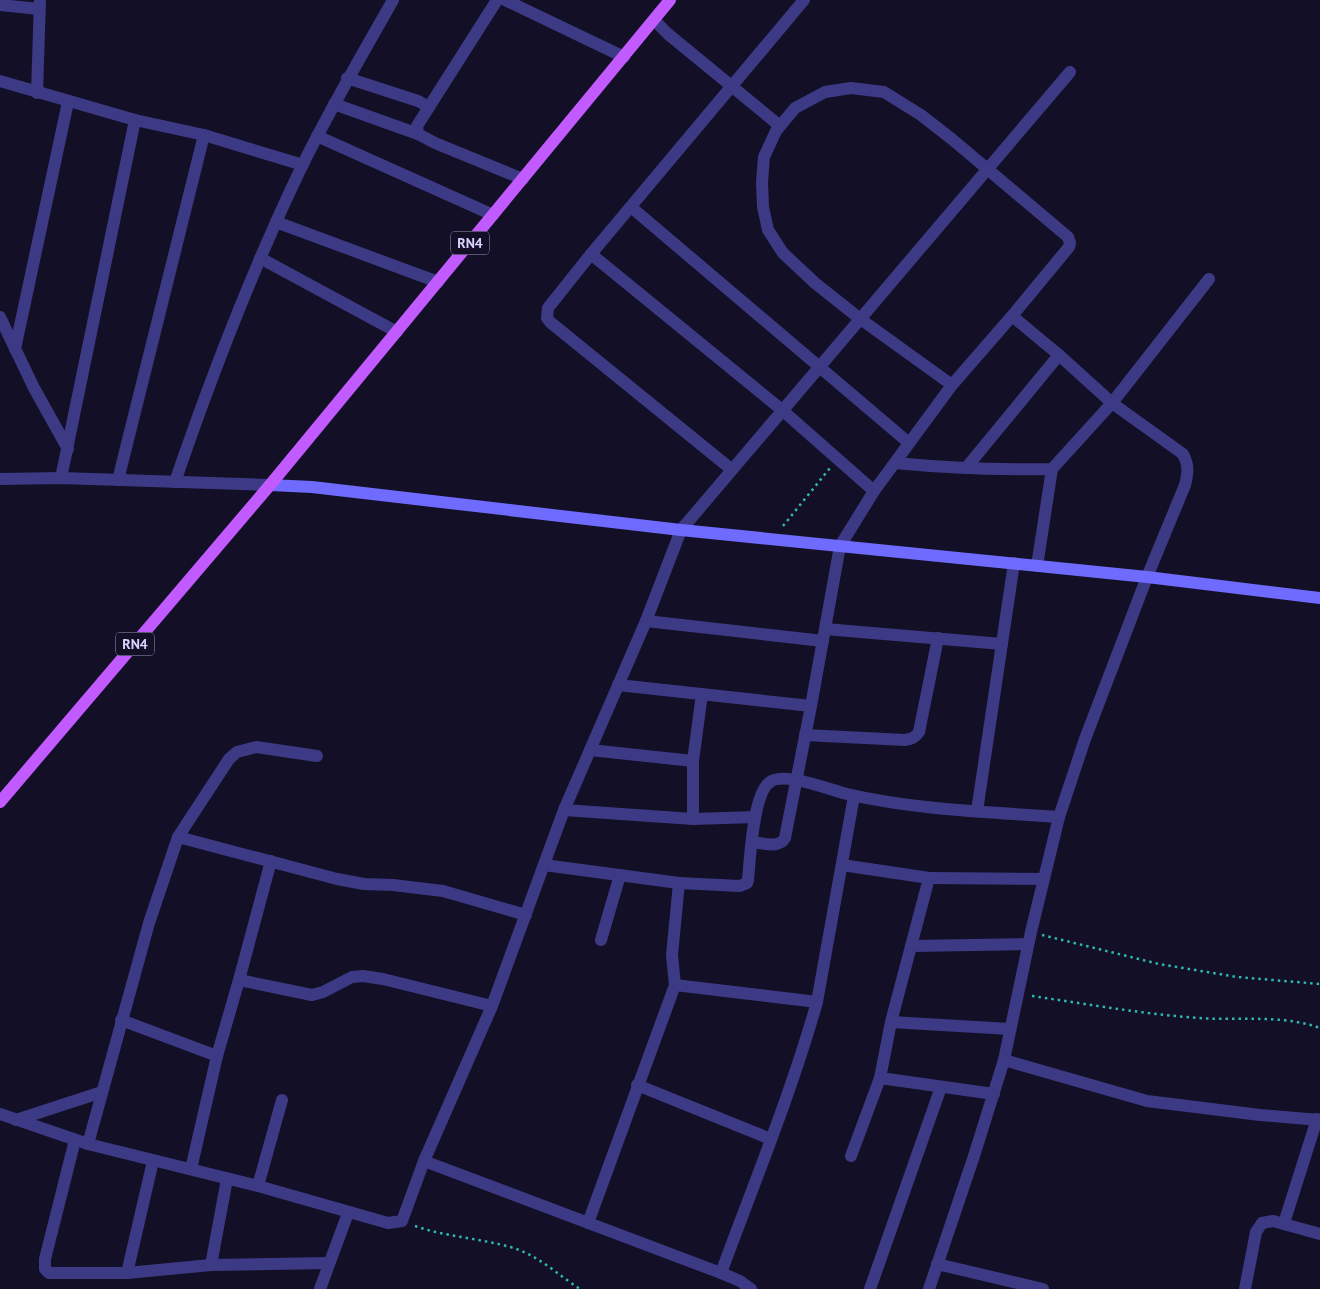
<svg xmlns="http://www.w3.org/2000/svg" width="1320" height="1289" font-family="'PT Sans',sans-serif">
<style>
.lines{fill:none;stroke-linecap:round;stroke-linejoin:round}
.path{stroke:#2fb8b0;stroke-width:2.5;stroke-dasharray:2.5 4;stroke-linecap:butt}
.street{stroke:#3d3a85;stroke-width:12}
.secondary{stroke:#6f6bff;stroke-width:12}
.primary{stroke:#c25bff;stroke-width:12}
.labels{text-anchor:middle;stroke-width:4;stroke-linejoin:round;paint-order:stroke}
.shield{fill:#130f26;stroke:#9e99be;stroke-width:1}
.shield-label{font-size:14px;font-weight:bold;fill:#d9d4ff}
</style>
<rect width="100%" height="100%" fill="#130f26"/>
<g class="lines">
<!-- path -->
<g class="path">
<path d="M 783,526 L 830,468"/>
<path d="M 1042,935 L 1159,964 L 1237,977 L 1320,984"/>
<path d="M 1032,996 C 1087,1004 1142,1014 1199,1018 C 1239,1021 1281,1014 1320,1028"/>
<path d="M 415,1226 C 446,1237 479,1238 510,1247 C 537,1254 558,1275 580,1289"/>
</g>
<!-- street -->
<g class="street">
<path d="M 505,0 L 624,57"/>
<path d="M 0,5 L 39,9"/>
<path d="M 655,21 L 668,34 L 780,126"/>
<path d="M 347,78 L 418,101 L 429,107 L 497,0"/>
<path d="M 0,81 L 135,120 L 204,135 L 303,165"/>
<path d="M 37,93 L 40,0"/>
<path d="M 334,104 L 418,134"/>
<path d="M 429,107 L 417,126 L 418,134 L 435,143 L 523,179"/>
<path d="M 317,136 L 493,215"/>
<path d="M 631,207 L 909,443"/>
<path d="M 276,222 L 438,282"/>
<path d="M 591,254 L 782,410 L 874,491"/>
<path d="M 260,258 L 397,332"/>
<path d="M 0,317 L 34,388 L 68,449"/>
<path d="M 15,349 L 68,102"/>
<path d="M 895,463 C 947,468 999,470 1052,469 L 1112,403 L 1209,279"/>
<path d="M 966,468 L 1059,355"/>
<path d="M 731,469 L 550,322 L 547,318 L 548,308 L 591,254 L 804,0"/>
<path d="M 61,478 L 135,120"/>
<path d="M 0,479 L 61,478 L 270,485"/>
<path d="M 118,480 L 204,135"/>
<path d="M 175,482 C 212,374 253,268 302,166 C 330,109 362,55 393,0"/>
<path d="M 1037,566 L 1052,469"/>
<path d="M 646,621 L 823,641"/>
<path d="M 825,629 L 1002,644"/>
<path d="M 618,685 L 811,706"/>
<path d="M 805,735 L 905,740 C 911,739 915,738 919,732 L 938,638"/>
<path d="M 590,750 L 693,761"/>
<path d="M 564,810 L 693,819 L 755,817"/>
<path d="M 977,811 L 1014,563"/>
<path d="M 693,819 L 693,761 L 702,694"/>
<path d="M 178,837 L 337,879 L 364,884 L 393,885 L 443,891 L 526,915"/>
<path d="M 752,842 C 763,843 779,849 785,838 L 811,706 L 840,546 L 874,491 L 952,385 L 1012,316 L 1069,247 L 1070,243 L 1068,237 L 953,140 L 921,115 L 884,92 L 851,88 L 825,92 L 795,108 L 776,131 L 764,157 L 762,182 L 763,207 L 768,230 L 783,253 L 815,283 L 859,318 L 952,385"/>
<path d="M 544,865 L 679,883 L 740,886 L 747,883 L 748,880 C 750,859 753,793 770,782 C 784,771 830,790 847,794 C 916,810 989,812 1059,817"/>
<path d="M 842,865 L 929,878 L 891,1022 L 880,1078 L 994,1094"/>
<path d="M 929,878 L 1043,879"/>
<path d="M 601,940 L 620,875"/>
<path d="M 911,946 L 1028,944"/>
<path d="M 239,980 L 312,995 L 323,992 L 352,977 L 363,976 L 383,979 L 492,1006"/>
<path d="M 675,985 L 817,1002 C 791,1094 754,1183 721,1273"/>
<path d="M 817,1002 L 854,796"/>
<path d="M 121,1020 L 217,1056"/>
<path d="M 891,1022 L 1010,1029"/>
<path d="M 1004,1060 L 1147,1101 L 1260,1115 L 1320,1120"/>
<path d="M 637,1085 L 771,1139"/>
<path d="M 0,1114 L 88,1144 L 258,1186 L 388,1223 L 402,1221 L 424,1161 L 492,1006 L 564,810 L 646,621 L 681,530 L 1070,72"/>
<path d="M 16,1120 L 102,1092"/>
<path d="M 75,1140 L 45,1259 L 45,1269 L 49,1273 L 127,1273 L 211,1265 L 329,1263"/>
<path d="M 88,1144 L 149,923 L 178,837 L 229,759 L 237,752 L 256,747 L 317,756"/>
<path d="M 851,1156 L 880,1078"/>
<path d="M 424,1161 L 721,1273 L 740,1281 L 751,1289"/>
<path d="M 191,1169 L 217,1056 L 239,980 L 271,861"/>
<path d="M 258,1186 L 282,1100"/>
<path d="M 588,1223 L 675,985 L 672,955 L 679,883"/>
<path d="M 1284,1223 L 1317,1119"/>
<path d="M 937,1264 L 1043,1289"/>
<path d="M 211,1265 L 227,1179"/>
<path d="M 127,1273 L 153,1161"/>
<path d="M 320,1289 L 348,1213"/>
<path d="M 870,1289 L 941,1087"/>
<path d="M 929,1289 L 974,1156 L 1004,1060 L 1031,932 L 1059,817 L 1085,739 L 1147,577 L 1185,485 C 1188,473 1189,465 1183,454 L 1112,403 L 1059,355 L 1012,316"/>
<path d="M 1245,1289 L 1256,1232 L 1262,1223 L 1273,1221 L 1320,1234"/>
</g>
<!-- secondary -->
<path class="secondary" d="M 270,485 L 312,487 L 681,530 L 1147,577 L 1320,598"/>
<!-- primary -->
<path class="primary" d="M 0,802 L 270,485 L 670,0"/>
</g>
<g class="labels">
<!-- shield labels -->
<g class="shield">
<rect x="451" y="231.5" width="38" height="23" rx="4"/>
<rect x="116" y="632.5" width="38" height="23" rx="4"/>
</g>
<g class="shield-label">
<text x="470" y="248">RN4</text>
<text x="135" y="649">RN4</text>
</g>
</g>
</svg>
